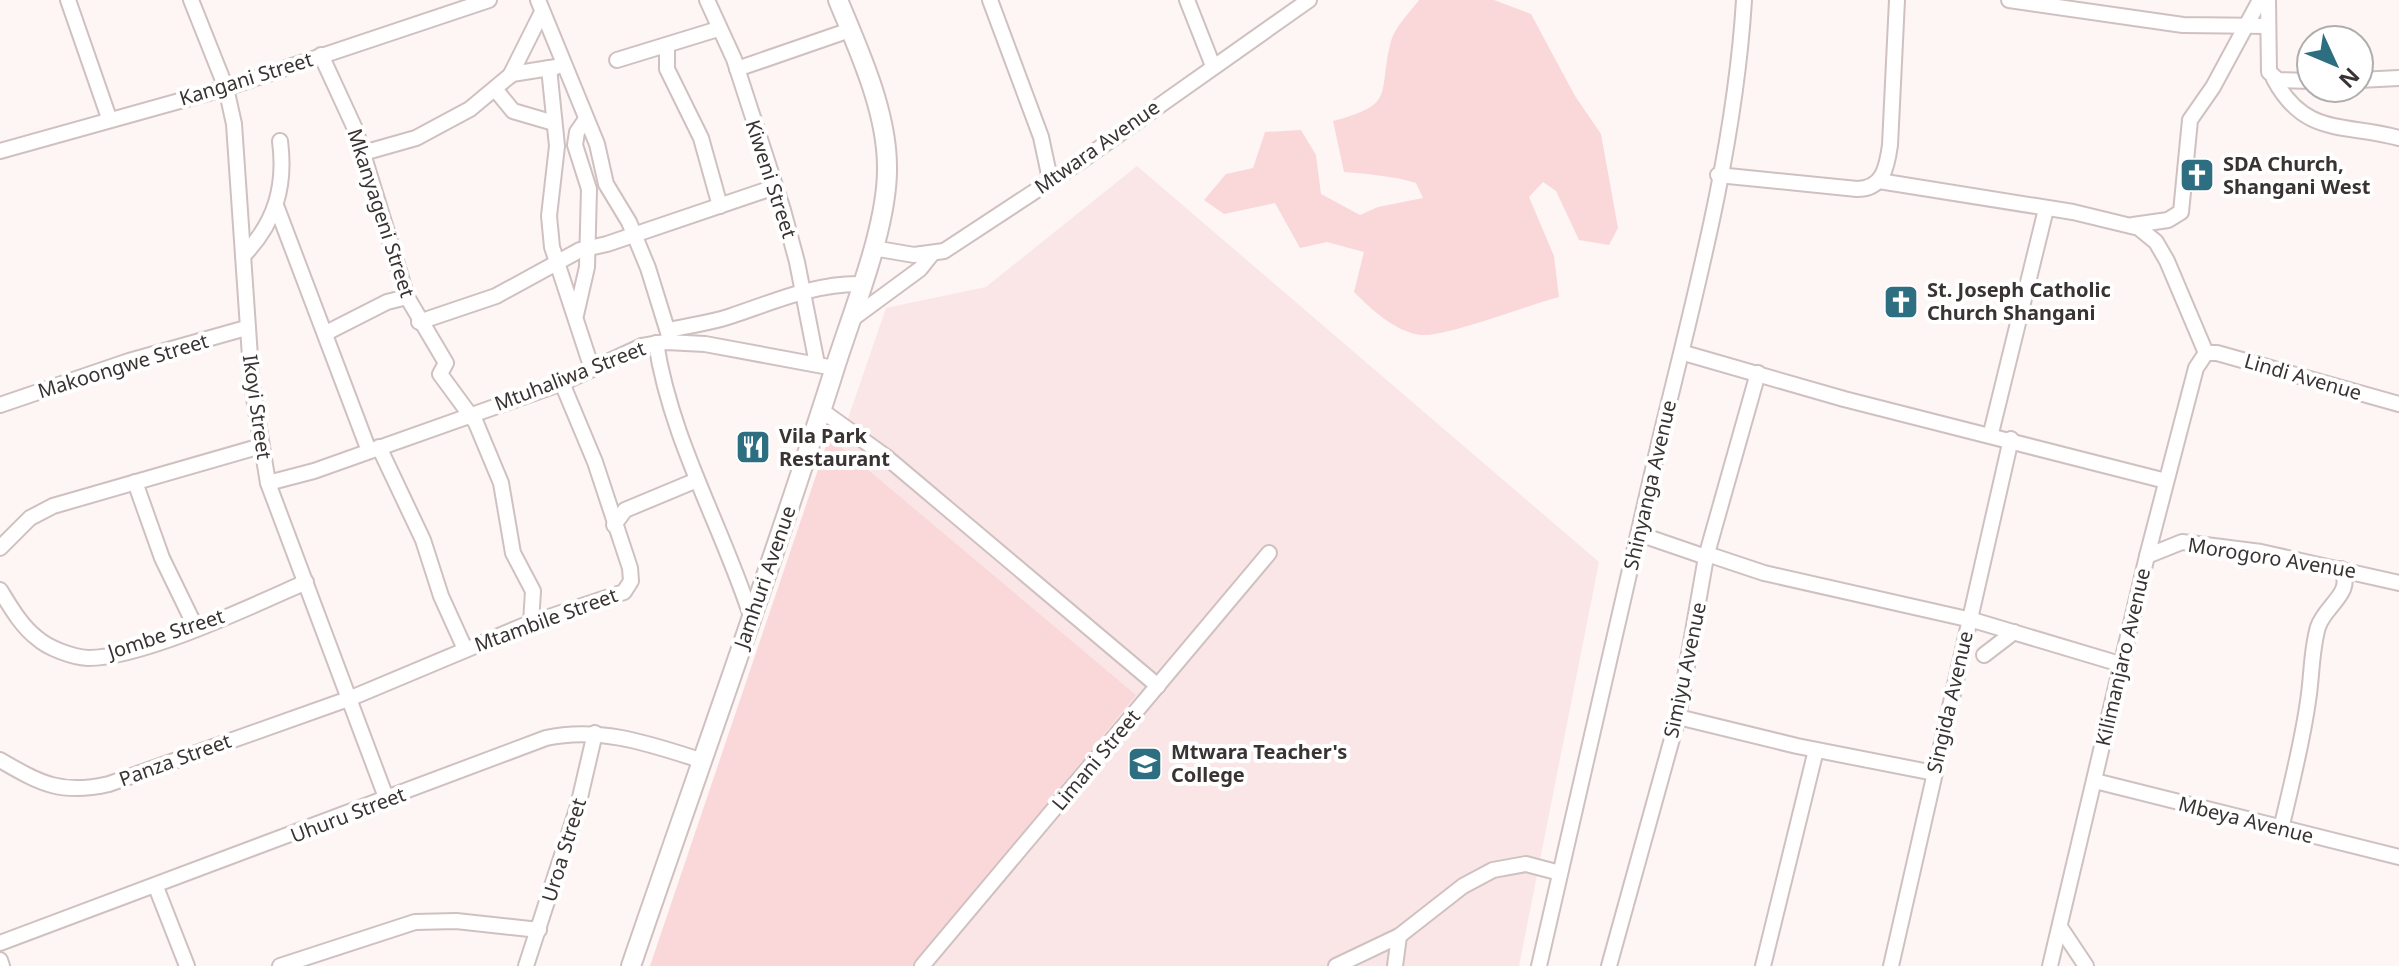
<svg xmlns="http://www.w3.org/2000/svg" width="2399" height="966" font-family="'Noto Sans',sans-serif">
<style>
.built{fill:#fae6e6}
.green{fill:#fad8d9}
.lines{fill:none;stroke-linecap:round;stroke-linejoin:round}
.street-casing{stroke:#d0c1c1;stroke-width:18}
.secondary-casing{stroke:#d0c1c1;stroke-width:22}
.street{stroke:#fff;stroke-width:14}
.secondary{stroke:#fff;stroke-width:18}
.labels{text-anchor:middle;stroke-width:8;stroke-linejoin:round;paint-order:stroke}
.street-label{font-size:20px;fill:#393333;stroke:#fff}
.poi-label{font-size:20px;font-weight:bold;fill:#393333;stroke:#fff;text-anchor:start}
</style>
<rect width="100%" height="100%" fill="#fef5f5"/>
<!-- built -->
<path class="built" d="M 1137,166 L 1599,562 L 1519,966 L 660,966 L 886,308 L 986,287 Z"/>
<!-- green -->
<g class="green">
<path d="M 1419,0 L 1494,0 L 1531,14 L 1575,96 L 1601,134 L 1618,228 L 1609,245 L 1579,240 L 1556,191 L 1543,182 L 1529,197 L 1554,256 L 1559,297 C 1528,305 1446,337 1421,335 C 1395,332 1371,309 1354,292 L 1364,252 L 1327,242 L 1300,248 L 1275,203 L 1224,214 L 1204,200 L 1226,174 L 1253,168 L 1265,132 L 1301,130 L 1316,155 L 1321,194 L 1360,215 L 1378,207 L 1423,198 L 1416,183 C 1393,176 1368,174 1344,172 L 1333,121 C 1398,104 1377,94 1391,41 C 1395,27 1410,12 1419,0 Z"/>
<path d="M 829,437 L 1136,695 L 914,966 L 650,966 Z"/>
</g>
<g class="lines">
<!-- street casing -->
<g class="street-casing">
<g id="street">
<path d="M 68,0 L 109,118"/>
<path d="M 191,0 L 226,88 L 234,124 L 252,386 L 268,483 L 387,800"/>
<path d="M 538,0 L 597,144 L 606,184 L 629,222 L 648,268 L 671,342"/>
<path d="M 707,0 L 734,59 L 783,210 L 797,262 L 817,364"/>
<path d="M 990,0 L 1041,137 L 1050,179"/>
<path d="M 1187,0 L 1213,66"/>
<path d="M 2009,0 L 2183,25 L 2268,26"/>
<path d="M 2268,0 L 2269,72 L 2278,80 L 2311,81"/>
<path d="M 667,45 L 667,69 L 701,138 L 720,206"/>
<path d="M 321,55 L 356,131 L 407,297 L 446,363 L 440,374 L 476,423 L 501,483 L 513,553 L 533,591 L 531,623"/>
<path d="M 617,60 L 718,29"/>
<path d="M 549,68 L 557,146 L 549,216 L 552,247 L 592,369"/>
<path d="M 737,69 L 850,30"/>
<path d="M 510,76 L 542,12"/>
<path d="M 2274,79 C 2305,137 2345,123 2399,138"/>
<path d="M 2359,80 L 2399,78"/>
<path d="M 495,89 L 513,111 L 554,123"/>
<path d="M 0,151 L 226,88 L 489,0"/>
<path d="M 363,153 L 416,138 L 470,109 L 512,74 L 556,67"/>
<path d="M 1718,175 L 1857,189 C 1883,189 1887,167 1890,145 L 1897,0"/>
<path d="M 1879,181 L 2073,212 L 2139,228 L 2156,242 L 2167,261 L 2206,353"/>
<path d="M 277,208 L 369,451"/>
<path d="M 2133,225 L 2168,220 L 2181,212 L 2190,120 L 2213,87 L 2260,0"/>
<path d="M 873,248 L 914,255 L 944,251 L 1081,161 L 1309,0"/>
<path d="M 243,256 C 275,223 286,187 280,141"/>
<path d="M 576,315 L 587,267 L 589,189 L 575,145 L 577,132 L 586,119"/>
<path d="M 852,319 L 920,269 L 932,254"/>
<path d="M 419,322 L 496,296 L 580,250 L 607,244 L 775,187"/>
<path d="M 669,330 C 690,325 711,323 731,316 C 773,302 816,283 861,284"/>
<path d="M 326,333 L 387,302 L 407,297"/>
<path d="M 656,343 C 671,440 721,524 751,616"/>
<path d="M 1684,353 L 1844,399 L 2166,481"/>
<path d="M 2206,353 L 2217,353 L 2399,404"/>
<path d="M 0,405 L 129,361 L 246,328"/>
<path d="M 821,410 L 885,456 L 1158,686"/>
<path d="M 1991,433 L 2046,209"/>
<path d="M 379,447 L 423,540 L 441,596 L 465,649"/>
<path d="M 135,482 L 162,558 L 196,628"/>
<path d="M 268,483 L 314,471 L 562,383 L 642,346 L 666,342 L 705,344 L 834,368"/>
<path d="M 614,525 L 625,510 L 697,480"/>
<path d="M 1639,534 L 1706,557"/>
<path d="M 0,548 L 30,518 L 53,506 L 261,446"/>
<path d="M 1707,554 L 1764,573 L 1976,621 L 2120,664"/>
<path d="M 2147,556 L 2182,542 L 2261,552 L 2399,583"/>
<path d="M 0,590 C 10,606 21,626 37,638 C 48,648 72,657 88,658 C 143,658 254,605 306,582"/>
<path d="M 1984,655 L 2014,632"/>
<path d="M 1678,717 L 1797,746 L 1934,773"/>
<path d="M 0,760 C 41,784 62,795 109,784 L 351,698 L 525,625 L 624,592 L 631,581 L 630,568 L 595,462 L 562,383"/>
<path d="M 2095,781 L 2399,857"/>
<path d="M 2281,829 C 2291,786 2302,744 2308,701 C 2312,677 2311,651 2318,627 C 2325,605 2355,593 2341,569"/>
<path d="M 156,887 L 187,966"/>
<path d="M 2060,927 L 2086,966"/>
<path d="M 0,943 L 546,738 C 599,726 650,744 700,760"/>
<path d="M 0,960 L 2,966"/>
<path d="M 280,966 L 415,922 L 456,921 L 539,930"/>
<path d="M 526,966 L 578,806 L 595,733"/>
<path d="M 922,966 L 1269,553"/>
<path d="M 1336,966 L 1399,936 L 1463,886 L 1493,870 L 1526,864 L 1560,873"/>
<path d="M 1395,966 L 1399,936"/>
<path d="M 1539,966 L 1660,439 C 1695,295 1735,148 1744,0"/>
<path d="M 1609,966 L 1678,717 L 1706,557 L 1758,373"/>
<path d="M 1763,966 L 1816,750"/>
<path d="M 1891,966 L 2011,439"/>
<path d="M 2050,966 L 2147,556 L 2196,368 L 2206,353"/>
</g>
</g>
<!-- secondary casing -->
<g class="secondary-casing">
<path id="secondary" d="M 631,966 C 698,770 769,575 832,377 C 850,317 888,229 887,167 C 887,111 859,51 838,0"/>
</g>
<!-- street -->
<use href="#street" class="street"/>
<!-- secondary -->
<use href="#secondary" class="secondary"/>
</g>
<!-- icons -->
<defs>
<g id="church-square" transform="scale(1.8)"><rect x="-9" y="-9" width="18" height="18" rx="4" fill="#2d6e81" stroke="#fff"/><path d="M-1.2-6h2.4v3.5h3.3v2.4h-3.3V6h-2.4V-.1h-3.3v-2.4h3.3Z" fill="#fff"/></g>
<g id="restaurant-square" transform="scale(1.8)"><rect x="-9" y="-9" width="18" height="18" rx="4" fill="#2d6e81" stroke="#fff"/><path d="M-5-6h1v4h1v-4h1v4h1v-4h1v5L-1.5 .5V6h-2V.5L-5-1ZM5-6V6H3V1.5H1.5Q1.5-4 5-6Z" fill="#fff"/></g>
<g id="university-square" transform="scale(1.8)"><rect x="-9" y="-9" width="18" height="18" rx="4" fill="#2d6e81" stroke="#fff"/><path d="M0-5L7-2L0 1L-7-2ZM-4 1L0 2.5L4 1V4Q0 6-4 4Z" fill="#fff"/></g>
</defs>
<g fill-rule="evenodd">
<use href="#church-square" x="2197" y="175"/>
<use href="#church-square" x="1901" y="302"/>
<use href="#restaurant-square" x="753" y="447"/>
<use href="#university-square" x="1145" y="764"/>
</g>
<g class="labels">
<!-- street labels -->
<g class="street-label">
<text transform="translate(246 79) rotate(-17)" y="7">Kangani Street</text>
<text transform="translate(1097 147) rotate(-35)" y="7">Mtwara Avenue</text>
<text transform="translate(771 179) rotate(72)" y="7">Kiweni Street</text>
<text transform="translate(381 213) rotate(72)" y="7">Mkanyageni Street</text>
<text transform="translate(123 366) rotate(-17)" y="7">Makoongwe Street</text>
<text transform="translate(570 376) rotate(-21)" y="7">Mtuhaliwa Street</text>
<text transform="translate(2303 377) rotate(16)" y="7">Lindi Avenue</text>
<text transform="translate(257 407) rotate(82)" y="7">Ikoyi Street</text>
<text transform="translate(1650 485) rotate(-77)" y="7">Shinyanga Avenue</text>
<text transform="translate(2272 558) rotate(9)" y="7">Morogoro Avenue</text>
<text transform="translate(765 577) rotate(-71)" y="7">Jamhuri Avenue</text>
<text transform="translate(546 620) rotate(-20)" y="7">Mtambile Street</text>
<text transform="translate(166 634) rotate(-18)" y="7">Jombe Street</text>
<text transform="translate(2123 657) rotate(-77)" y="7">Kilimanjaro Avenue</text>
<text transform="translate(1685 670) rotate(-78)" y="7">Simiyu Avenue</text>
<text transform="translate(1950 702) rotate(-77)" y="7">Singida Avenue</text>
<text transform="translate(175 760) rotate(-20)" y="7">Panza Street</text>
<text transform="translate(1096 760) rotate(-50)" y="7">Limani Street</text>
<text transform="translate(348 815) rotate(-21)" y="7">Uhuru Street</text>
<text transform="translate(2246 820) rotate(14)" y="7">Mbeya Avenue</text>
<text transform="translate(564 850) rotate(-73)" y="7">Uroa Street</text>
</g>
<!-- poi labels -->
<g class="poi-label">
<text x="2223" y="171">SDA Church,<tspan x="2223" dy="23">Shangani West</tspan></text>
<text x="1927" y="297">St. Joseph Catholic<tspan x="1927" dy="23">Church Shangani</tspan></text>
<text x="779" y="443">Vila Park<tspan x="779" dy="23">Restaurant</tspan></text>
<text x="1171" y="759">Mtwara Teacher's<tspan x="1171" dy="23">College</tspan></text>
</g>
</g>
<!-- north arrow -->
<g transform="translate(2335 64) rotate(134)"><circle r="38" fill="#ffffff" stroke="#b0adad" stroke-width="2"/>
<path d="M0-6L14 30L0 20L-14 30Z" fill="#2d6e81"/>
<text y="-12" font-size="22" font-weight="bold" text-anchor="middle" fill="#393333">N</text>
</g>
</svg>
